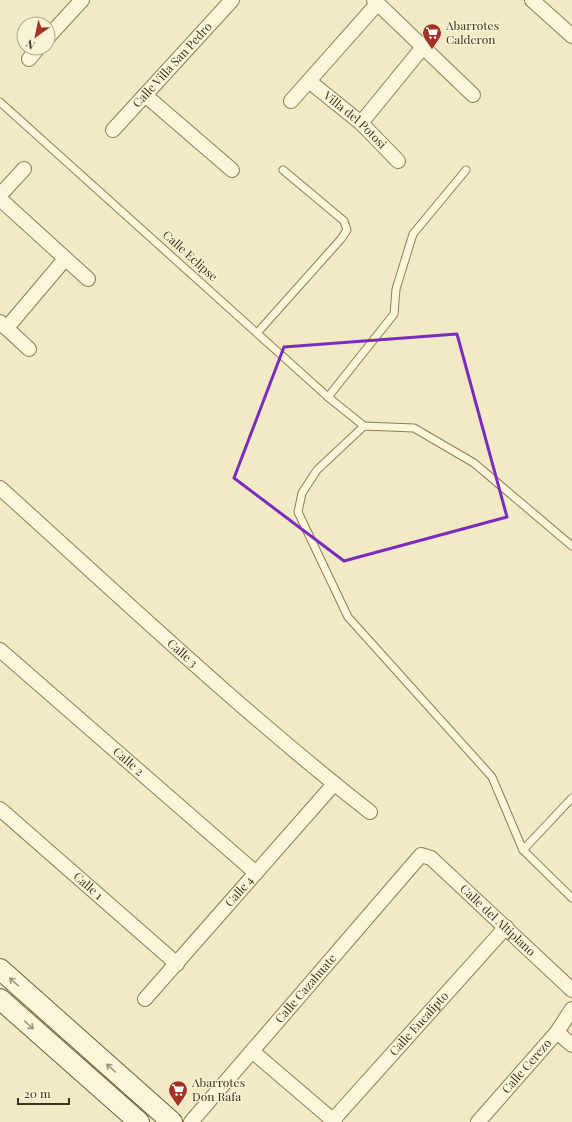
<svg xmlns="http://www.w3.org/2000/svg" width="572" height="1122" font-family="'Playfair Display',serif">
<style>
.lines{fill:none;stroke-linecap:round;stroke-linejoin:round}
.lane-casing{stroke:#8f7c59;stroke-width:9}
.street-casing{stroke:#8f7c59;stroke-width:16}
.secondary-casing{stroke:#715d3c;stroke-width:22}
.lane{stroke:#fbf6d9;stroke-width:7}
.street{stroke:#fbf6d9;stroke-width:14}
.secondary{stroke:#fbf6d9;stroke-width:20}
.oneway{stroke:#9c947c}
.marked{fill:none;stroke:#7b2cbf;stroke-width:3;stroke-linejoin:round}
.labels{text-anchor:middle;stroke-width:3;stroke-linejoin:round;paint-order:stroke}
.poi-label{font-size:12px;fill:#3e311e;stroke:#f8f3d5;text-anchor:start}
.street-label{font-size:12px;fill:#3e311e;stroke:#f8f3d5}
</style>
<rect width="100%" height="100%" fill="#f2eac5"/>
<g class="lines">
<!-- lane casing -->
<g class="lane-casing">
<g id="lane">
<path d="M 0,102 L 328,397 L 364,426"/>
<path d="M 258,332 L 341,239 L 347,230 L 344,221 L 283,170"/>
<path d="M 328,397 L 394,314 L 396,289 L 413,234 L 466,170"/>
<path d="M 572,546 L 474,463 L 414,428 L 364,426 L 317,470 L 302,493 L 298,512 L 348,617 L 492,777 L 523,850 L 572,898"/>
<path d="M 523,850 L 572,798"/>
</g>
</g>
<!-- street casing -->
<g class="street-casing">
<g id="street">
<path d="M 374,0 L 473,95"/>
<path d="M 532,0 L 572,36"/>
<path d="M 48,37 L 82,0"/>
<path d="M 29,59 L 38,48"/>
<path id="s1" d="M 311,81 L 315,86 L 361,123 L 398,161"/>
<path d="M 145,95 L 232,170"/>
<path d="M 291,101 L 377,4"/>
<path d="M 361,123 L 423,47"/>
<path id="s2" d="M 113,130 L 232,0"/>
<path d="M 0,195 L 24,169"/>
<path d="M 0,199 L 88,279"/>
<path d="M 0,322 L 29,349"/>
<path d="M 5,327 L 10,324 L 65,259"/>
<path id="s3" d="M 0,488 C 122,598 241,711 370,812"/>
<path id="s4" d="M 0,650 L 256,873"/>
<path id="s5" d="M 0,809 L 177,964"/>
<path id="s6" d="M 145,999 L 334,784"/>
<path d="M 557,1032 L 572,1045"/>
<path d="M 252,1051 L 335,1122"/>
<path id="s7" d="M 333,1120 L 506,927"/>
<path id="s8" d="M 191,1122 L 421,855 L 431,858 L 572,990"/>
<path id="s9" d="M 478,1122 L 557,1032 L 572,1009"/>
</g>
</g>
<!-- secondary casing -->
<g class="secondary-casing">
<g id="secondary">
<path d="M 0,969 L 172,1122"/>
<path d="M 0,999 L 139,1122"/>
</g>
</g>
<!-- lane -->
<use href="#lane" class="lane"/>
<!-- street -->
<use href="#street" class="street"/>
<!-- secondary -->
<use href="#secondary" class="secondary"/>
</g>
<!-- one-way arrows -->
<defs><path id="oneway-shaft" d="M-6 0H5M1.5-3L5.5 0L1.5 3" fill="none" stroke-width="1.6" stroke-linecap="round" stroke-linejoin="round"/></defs>
<g class="oneway">
<use href="#oneway-shaft" transform="translate(14 982) rotate(-138)"/>
<use href="#oneway-shaft" transform="translate(29 1025) rotate(42)"/>
<use href="#oneway-shaft" transform="translate(111 1068) rotate(-138)"/>
</g>
<!-- marked area -->
<path class="marked" d="M 457,334 L 507,517 L 344,561 L 234,478 L 284,347 Z"/>
<!-- icons -->
<defs>
<g id="supermarket-pin" transform="scale(1)"><path d="M0 17L-7.5 6A9.5 9.5 0 1 1 7.5 6Z" fill="#a33324" stroke="#f8f3d5"/><path d="M-6-5.5h2.5l.6 2H6L4.5 2H-2.5L-4.4-4H-6ZM-1.5 3.2a1.3 1.3 0 1 0 .1 0ZM3 3.2a1.3 1.3 0 1 0 .1 0Z" fill="#fff"/></g>
</defs>
<g fill-rule="evenodd">
<use href="#supermarket-pin" x="432" y="33"/>
<use href="#supermarket-pin" x="178" y="1090"/>
</g>
<g class="labels">
<!-- poi labels -->
<g class="poi-label">
<text x="446" y="30">Abarrotes<tspan x="446" dy="14">Calderon</tspan></text>
<text x="192" y="1087">Abarrotes<tspan x="192" dy="14">Don Rafa</tspan></text>
</g>
<!-- street labels -->
<g class="street-label">
<text dy="4" stroke="none"><textPath href="#s2" startOffset="88">Calle Villa San Pedro</textPath></text>
<text dy="4" stroke="none"><textPath href="#s1" startOffset="59">Villa del Potosi</textPath></text>
<text transform="translate(190 256) rotate(42)" y="4">Calle Eclipse</text>
<text dy="4" stroke="none"><textPath href="#s3" startOffset="246">Calle 3</textPath></text>
<text dy="4" stroke="none"><textPath href="#s4" startOffset="170">Calle 2</textPath></text>
<text dy="4" stroke="none"><textPath href="#s5" startOffset="117">Calle 1</textPath></text>
<text dy="4" stroke="none"><textPath href="#s6" startOffset="143">Calle 4</textPath></text>
<text dy="4" stroke="none"><textPath href="#s8" startOffset="454">Calle del Altiplano</textPath></text>
<text dy="4" stroke="none"><textPath href="#s8" startOffset="176">Calle Cazahuate</textPath></text>
<text dy="4" stroke="none"><textPath href="#s7" startOffset="129">Calle Eucalipto</textPath></text>
<text dy="4" stroke="none"><textPath href="#s9" startOffset="74">Calle Cerezo</textPath></text>
</g>
</g>
<!-- north arrow -->
<g transform="translate(36 36) rotate(213)"><circle r="19" fill="#f8f3d5" stroke="#aea58c"/>
<path d="M0-3L7 15L0 10L-7 15Z" fill="#a33324"/>
<text y="-6" font-size="11" font-weight="bold" text-anchor="middle" fill="#3e311e">N</text>
</g>
<!-- scale -->
<path d="M18 1098v6h51v-6" fill="none" stroke="#3e311e" stroke-width="2"/>
<text x="24" y="1098" font-size="12" fill="#3e311e" stroke="#f8f3d5" stroke-width="3" paint-order="stroke">20 m</text>
</svg>
